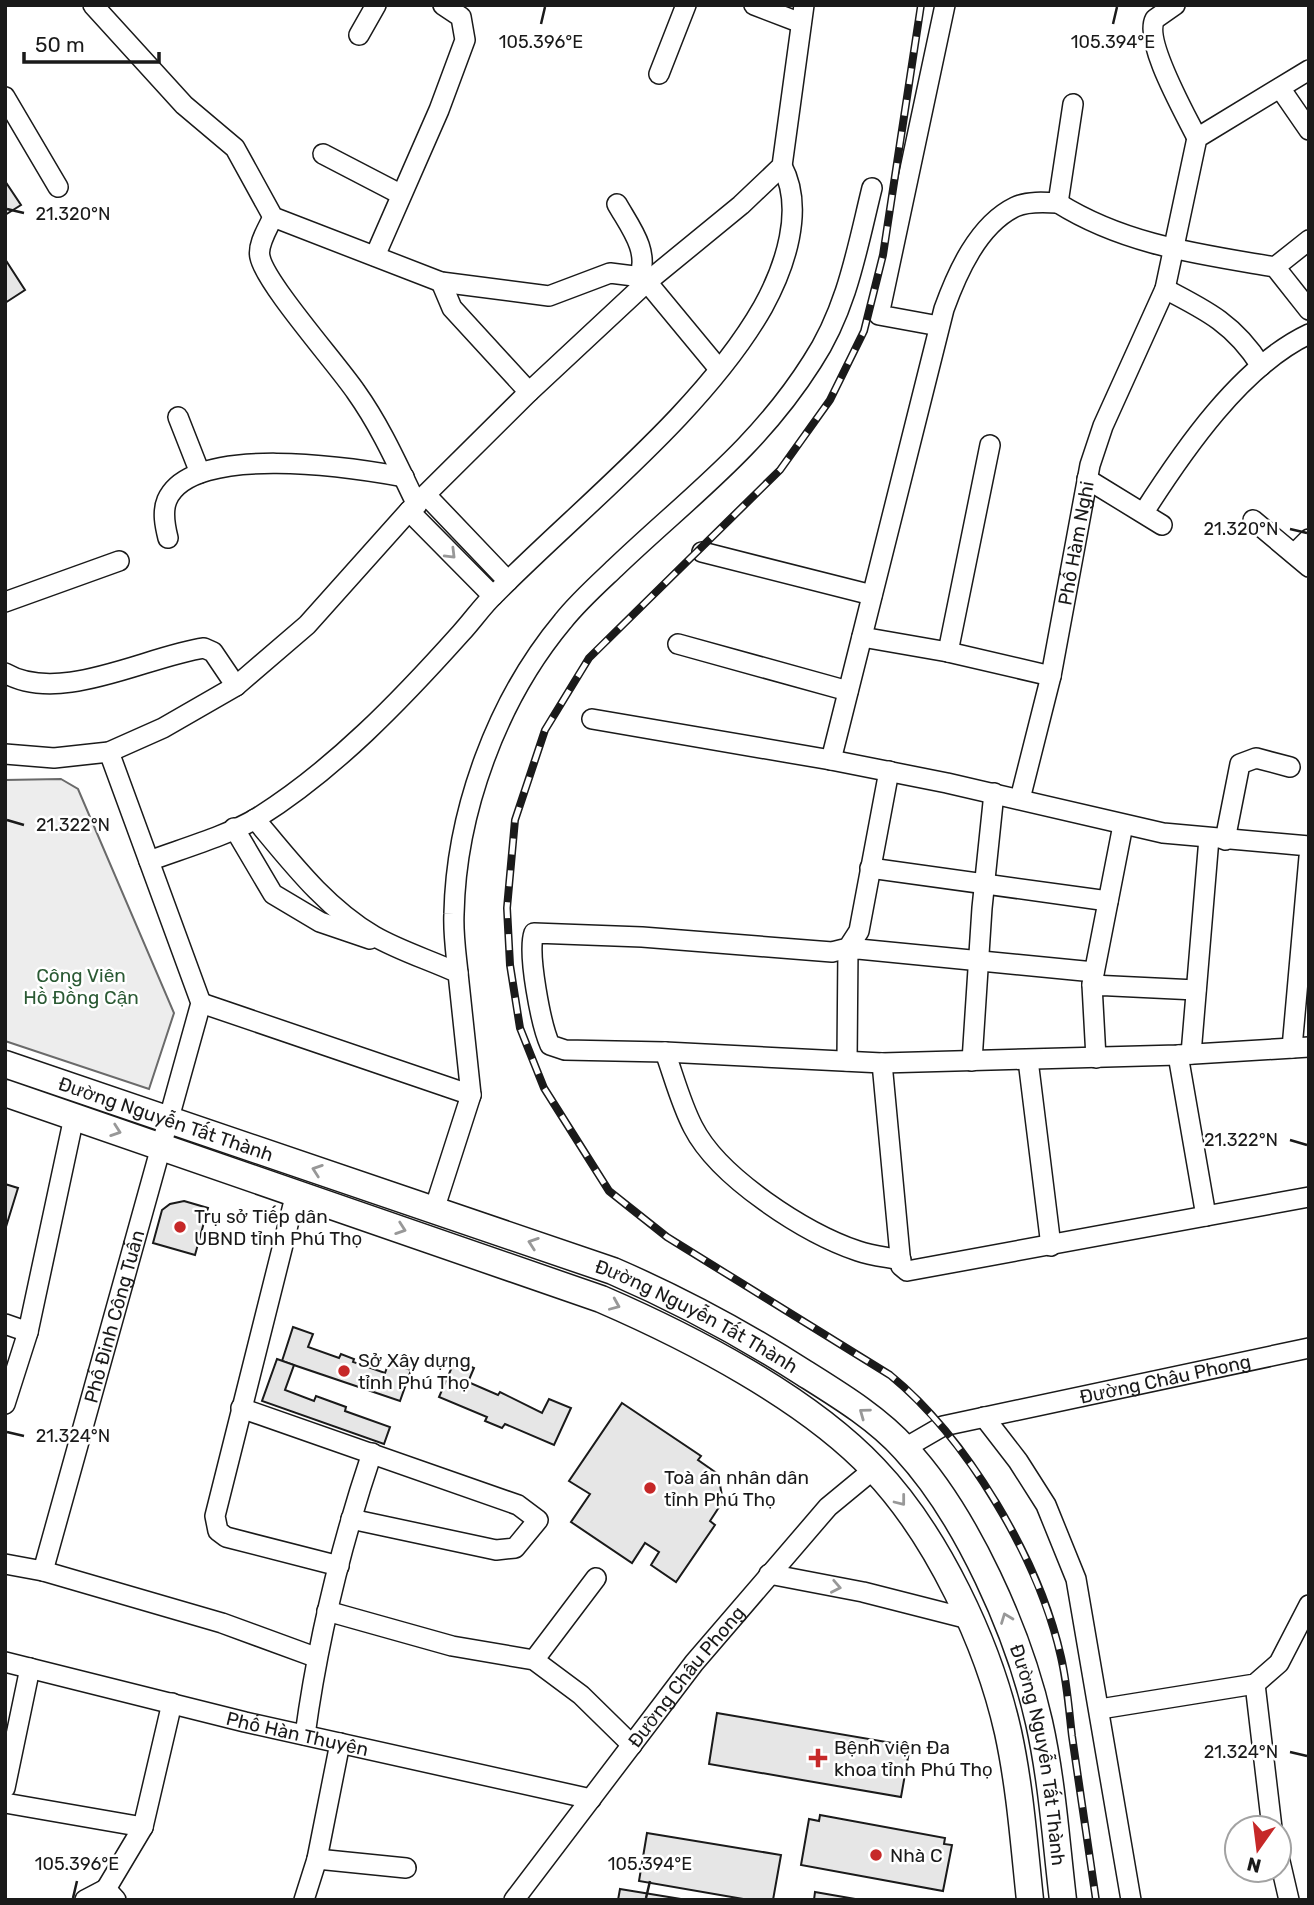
<svg xmlns="http://www.w3.org/2000/svg" width="1314" height="1905" font-family="Rubik,sans-serif">
<style>
.built{fill:#ededed;stroke:#6a6a6a;stroke-width:2}
.building{fill:#e6e6e6;stroke:#1a1a1a;stroke-width:2}
.lines{fill:none;stroke-linecap:round;stroke-linejoin:round}
.minor-casing{stroke:#1a1a1a;stroke-width:22}
.major-casing{stroke:#1a1a1a;stroke-width:29}
.minor{stroke:#fff;stroke-width:19}
.major{stroke:#fff;stroke-width:26}
.rail-casing{stroke:#1a1a1a;stroke-width:8}
.rail{stroke:#fff;stroke-width:5;stroke-dasharray:16;stroke-linecap:butt}
.oneway{stroke:#989898}
.ticks{fill:none;stroke:#1a1a1a;stroke-width:2.5}
.poi-dot{fill:#c62828;stroke:#fff;stroke-width:2.5}
.labels{text-anchor:middle;stroke-width:5;stroke-linejoin:round;paint-order:stroke}
.street-label{font-size:19px;fill:#1a1a1a;stroke:#fff}
.park-label{font-size:19px;fill:#2b5a34;stroke:#fff}
.poi-label{font-size:19px;fill:#1a1a1a;stroke:#fff;text-anchor:start}
.ticks-label{font-size:18px;text-anchor:middle;fill:#1a1a1a;stroke:#fff;stroke-width:5;stroke-linejoin:round;paint-order:stroke}
</style>
<rect width="100%" height="100%" fill="#fff"/>
<!-- built -->
<path class="built" d="M 61,779 L 78,789 L 174,1013 L 149,1089 L 5,1041 L 5,780 Z"/>
<!-- building -->
<g class="building">
<path d="M 5,181 L 21,205 L 5,215 Z"/>
<path d="M 5,259 L 25,290 L 5,303 Z"/>
<path d="M 5,1184 L 18,1188 L 5,1230 Z"/>
<path d="M 184,1201 L 208,1208 L 195,1255 L 153,1243 L 162,1210 L 170,1204 Z"/>
<path d="M 293,1327 L 313,1334 L 308,1347 L 339,1358 L 341,1354 L 354,1359 L 353,1362 L 385,1373 L 389,1362 L 411,1370 L 400,1401 L 282,1361 Z"/>
<path d="M 277,1359 L 294,1365 L 285,1390 L 314,1401 L 316,1396 L 346,1407 L 345,1411 L 390,1427 L 384,1444 L 262,1401 Z"/>
<path d="M 455,1360 L 474,1368 L 468,1382 L 498,1395 L 500,1392 L 542,1413 L 549,1399 L 571,1408 L 554,1445 L 505,1424 L 502,1428 L 485,1421 L 487,1417 L 439,1397 Z"/>
<path d="M 622,1403 L 701,1456 L 698,1460 L 718,1474 L 723,1501 L 710,1521 L 715,1525 L 676,1582 L 651,1565 L 659,1552 L 645,1543 L 632,1563 L 571,1522 L 590,1494 L 569,1481 Z"/>
<path d="M 717,1713 L 910,1746 L 901,1797 L 709,1764 Z"/>
<path d="M 820,1815 L 945,1838 L 944,1844 L 952,1845 L 943,1891 L 801,1865 L 809,1819 L 819,1821 Z"/>
<path d="M 647,1833 L 781,1855 L 773,1900 L 749,1900 L 639,1881 Z"/>
<path d="M 620,1889 L 687,1900 L 618,1900 Z"/>
<path d="M 815,1892 L 861,1900 L 814,1900 Z"/>
</g>
<g class="lines">
<!-- minor casing -->
<g class="minor-casing">
<g id="minor">
<path d="M 93,5 L 184,105 L 235,148 L 273,217 L 441,282 L 549,296 L 610,273 L 634,276 L 647,282 L 719,369"/>
<path d="M 754,5 L 801,23"/>
<path d="M 1175,5 L 1155,19 C 1143,41 1186,115 1197,138"/>
<path d="M 359,35 L 376,5"/>
<path d="M 659,74 L 686,5"/>
<path d="M 1280,88 L 1309,130"/>
<path d="M 5,97 L 58,187"/>
<path d="M 1073,104 L 1058,203 C 1044,202 1027,201 1015,207 C 978,225 957,273 944,309 L 831,760 L 947,783 L 1163,833 L 1309,846"/>
<path d="M 323,154 L 400,194"/>
<path d="M 1058,203 C 1125,245 1199,254 1275,267 L 1309,310"/>
<path d="M 617,204 C 630,227 650,251 639,278"/>
<path d="M 273,217 C 268,228 257,245 260,257 C 265,283 337,364 356,392 C 381,427 398,466 417,505"/>
<path d="M 375,256 L 439,110 L 465,40 L 461,17 L 443,5"/>
<path d="M 1275,267 L 1309,240"/>
<path d="M 441,282 L 452,308 L 529,392"/>
<path d="M 1165,289 C 1208,311 1235,325 1261,366"/>
<path d="M 939,326 L 879,315 L 945,5"/>
<path d="M 178,417 L 200,473"/>
<path d="M 1087,479 L 1162,525"/>
<path d="M 426,495 L 508,581"/>
<path d="M 409,511 L 493,596"/>
<path d="M 1144,512 C 1183,451 1241,366 1309,334"/>
<path d="M 1253,520 L 1309,567"/>
<path d="M 168,538 C 165,526 162,512 167,500 C 192,442 355,468 404,477"/>
<path d="M 702,552 L 872,595"/>
<path d="M 1294,554 L 1309,539"/>
<path d="M 5,602 L 119,561"/>
<path d="M 862,637 L 948,652 L 1051,676"/>
<path d="M 678,644 L 848,691"/>
<path d="M 948,652 L 990,445"/>
<path d="M 5,673 C 60,705 147,656 204,648 L 213,652 L 236,686"/>
<path d="M 592,719 L 831,760"/>
<path d="M 5,754 L 54,758 L 109,752 L 163,728 L 236,686 L 307,625 L 409,511 L 529,392 L 647,282 L 741,205 L 782,166 L 804,5"/>
<path d="M 889,771 L 859,931 L 848,948 L 832,952 L 642,937 L 534,933 C 527,953 541,1025 550,1045 L 565,1050 L 665,1052 L 882,1063 L 1178,1055 L 1309,1047"/>
<path id="s1" d="M 1020,799 L 1051,676 L 1090,465 L 1103,426 L 1165,289 L 1197,138 L 1309,70"/>
<path d="M 255,819 C 291,862 325,907 374,936 C 400,951 430,960 458,973 L 471,1095 L 434,1210"/>
<path d="M 234,828 L 273,894 L 320,922 L 370,939"/>
<path d="M 1225,840 L 1240,764 L 1256,758 L 1290,767"/>
<path d="M 149,861 C 181,849 229,835 257,818 C 334,770 401,700 461,633 C 473,620 483,605 496,593 C 581,507 704,411 763,307 C 785,267 805,209 782,166"/>
<path d="M 870,868 L 1108,901"/>
<path d="M 458,973 C 456,953 453,934 454,914 C 456,812 497,700 563,621 C 578,602 597,585 615,568 C 687,499 757,449 812,362 C 847,309 857,249 872,188"/>
<path d="M 1092,984 L 1123,825"/>
<path d="M 201,1003 L 471,1095"/>
<path d="M 1292,1048 L 1309,857"/>
<path d="M 665,1052 C 674,1077 681,1104 693,1127 C 719,1178 805,1233 858,1251 C 872,1256 887,1257 901,1260"/>
<path d="M 1191,1054 L 1209,838"/>
<path d="M 1178,1055 L 1206,1216"/>
<path d="M 1096,1058 L 1092,985 L 1196,990"/>
<path d="M 1028,1060 L 1051,1246"/>
<path d="M 847,1061 L 848,948 L 1094,972"/>
<path d="M 972,1061 L 982,908 L 994,793"/>
<path d="M 882,1063 L 901,1266 L 907,1271 L 1309,1197"/>
<path d="M 296,1193 L 215,1516 L 218,1531 L 226,1537 L 339,1566"/>
<path d="M 5,1324 L 28,1332"/>
<path d="M 5,1404 L 28,1332 L 74,1117"/>
<path d="M 241,1408 L 518,1505 L 538,1520 L 515,1548 L 496,1550 L 351,1519"/>
<path d="M 984,1417 L 1018,1461 L 1046,1505 L 1076,1579 L 1131,1900"/>
<path id="s2" d="M 905,1448 L 943,1426 L 1309,1348"/>
<path id="s3" d="M 5,1564 L 43,1571 L 201,1003 L 109,752"/>
<path d="M 43,1571 L 222,1623 L 315,1657"/>
<path d="M 769,1574 L 863,1592 L 969,1619"/>
<path d="M 327,1611 L 452,1646 L 534,1660 L 581,1695 L 632,1745"/>
<path d="M 534,1660 L 596,1578"/>
<path id="s4" d="M 5,1662 L 245,1722 L 591,1799"/>
<path d="M 1255,1684 L 1272,1828"/>
<path d="M 1100,1709 L 1255,1684 L 1279,1663 L 1309,1605"/>
<path d="M 305,1735 C 318,1639 341,1545 372,1453"/>
<path d="M 5,1788 L 30,1668"/>
<path d="M 5,1803 L 143,1827"/>
<path d="M 1279,1857 L 1289,1900"/>
<path d="M 317,1859 L 406,1868"/>
<path d="M 106,1889 L 143,1827 L 172,1703"/>
<path d="M 85,1900 L 106,1889 L 116,1900"/>
<path d="M 304,1900 L 317,1859 L 340,1743"/>
<path id="s5" d="M 514,1900 L 694,1663 L 828,1507 L 874,1469"/>
</g>
</g>
<!-- major casing -->
<g class="major-casing">
<g id="major">
<path id="s6" d="M 5,1064 L 613,1271 C 680,1300 743,1334 804,1373 C 839,1395 877,1418 905,1449 C 967,1516 1019,1633 1039,1722 C 1052,1780 1056,1841 1063,1900"/>
<path d="M 5,1093 L 601,1299 C 691,1338 807,1398 874,1469 C 937,1535 988,1643 1008,1732 C 1020,1787 1024,1844 1030,1900"/>
</g>
</g>
<!-- minor -->
<use href="#minor" class="minor"/>
<!-- major -->
<use href="#major" class="major"/>
<!-- rail casing -->
<g class="rail-casing">
<path id="rail" d="M 921,5 L 883,255 L 864,331 L 830,400 L 780,470 L 589,658 L 545,730 L 515,820 L 507,908 L 510,965 L 520,1028 L 544,1088 L 609,1191 L 667,1237 L 890,1375 C 967,1438 1039,1559 1061,1657 C 1067,1683 1069,1710 1072,1736 C 1080,1791 1088,1845 1096,1900"/>
</g>
<!-- rail -->
<use href="#rail" class="rail"/>
</g>
<!-- one-way arrows -->
<defs><path id="oneway-chevron" d="M-2-3.5L2.5 0L-2 3.5" fill="none" stroke-width="1.6" stroke-linecap="round" stroke-linejoin="round" transform="scale(1.75)"/></defs>
<g class="oneway">
<use href="#oneway-chevron" transform="translate(451 554) rotate(45)"/>
<use href="#oneway-chevron" transform="translate(116 1131) rotate(19)"/>
<use href="#oneway-chevron" transform="translate(317 1170) rotate(-161)"/>
<use href="#oneway-chevron" transform="translate(401 1229) rotate(19)"/>
<use href="#oneway-chevron" transform="translate(533 1243) rotate(-161)"/>
<use href="#oneway-chevron" transform="translate(615 1305) rotate(23)"/>
<use href="#oneway-chevron" transform="translate(864 1413) rotate(-144)"/>
<use href="#oneway-chevron" transform="translate(901 1501) rotate(52)"/>
<use href="#oneway-chevron" transform="translate(836 1587) rotate(11)"/>
<use href="#oneway-chevron" transform="translate(1006 1618) rotate(-111)"/>
</g>
<!-- ticks -->
<path class="ticks" d="M 541,24 L 545,7M 1113,24 L 1117,7M 7,209 L 24,213M 1290,529 L 1307,533M 7,820 L 24,825M 1290,1140 L 1307,1145M 7,1432 L 24,1436M 1290,1752 L 1307,1756M 73,1898 L 77,1881M 646,1898 L 650,1881"/>
<!-- markers -->
<g class="poi-dot">
<circle cx="180" cy="1227" r="7"/>
<circle cx="344" cy="1371" r="7"/>
<circle cx="650" cy="1488" r="7"/>
<path d="M814.5 1747.5h7v7h7v7h-7v7h-7v-7h-7v-7h7z"/>
<circle cx="876" cy="1855" r="7"/>
</g>
<g class="labels">
<!-- street labels -->
<g class="street-label">
<text dy="7" stroke="none"><textPath href="#s1" startOffset="262">Phố Hàm Nghi</textPath></text>
<text dy="7" stroke="none"><textPath href="#s6" startOffset="170">Đường Nguyễn Tất Thành</textPath></text>
<text dy="7" stroke="none"><textPath href="#s3" startOffset="303">Phố Đinh Công Tuấn</textPath></text>
<text dy="7" stroke="none"><textPath href="#s6" startOffset="737">Đường Nguyễn Tất Thành</textPath></text>
<text dy="7" stroke="none"><textPath href="#s2" startOffset="271">Đường Châu Phong</textPath></text>
<text dy="7" stroke="none"><textPath href="#s5" startOffset="282">Đường Châu Phong</textPath></text>
<text dy="7" stroke="none"><textPath href="#s4" startOffset="301">Phố Hàn Thuyên</textPath></text>
<text dy="7" stroke="none"><textPath href="#s6" startOffset="1325">Đường Nguyễn Tất Thành</textPath></text>
</g>
<!-- park labels -->
<g class="park-label">
<text x="81" y="982">Công Viên<tspan x="81" dy="22">Hồ Đồng Cận</tspan></text>
</g>
<!-- poi labels -->
<g class="poi-label">
<text x="194" y="1223">Trụ sở Tiếp dân<tspan x="194" dy="22">UBND tỉnh Phú Thọ</tspan></text>
<text x="358" y="1367">Sở Xây dựng<tspan x="358" dy="22">tỉnh Phú Thọ</tspan></text>
<text x="664" y="1484">Toà án nhân dân<tspan x="664" dy="22">tỉnh Phú Thọ</tspan></text>
<text x="834" y="1754">Bệnh viện Đa<tspan x="834" dy="22">khoa tỉnh Phú Thọ</tspan></text>
<text x="890" y="1862">Nhà C</text>
</g>
</g>
<g class="ticks-label">
<text x="541" y="48">105.396°E</text>
<text x="1113" y="48">105.394°E</text>
<text x="73" y="220">21.320°N</text>
<text x="1241" y="535">21.320°N</text>
<text x="73" y="831">21.322°N</text>
<text x="1241" y="1146">21.322°N</text>
<text x="73" y="1442">21.324°N</text>
<text x="1241" y="1758">21.324°N</text>
<text x="77" y="1870">105.396°E</text>
<text x="650" y="1870">105.394°E</text>
</g>
<!-- border -->
<rect width="1314" height="1905" fill="none" stroke="#1a1a1a" stroke-width="14"/>
<!-- north arrow -->
<g transform="translate(1258 1849) rotate(194)"><circle r="33" fill="#ffffff" stroke="#a3a3a3" stroke-width="2"/>
<path d="M0-5L12 26L0 18L-12 26Z" fill="#c62828"/>
<text y="-10" font-size="19" font-weight="bold" text-anchor="middle" fill="#1a1a1a">N</text>
</g>
<!-- scale -->
<path d="M24 52v10h135v-10" fill="none" stroke="#1a1a1a" stroke-width="3.5"/>
<text x="35" y="52" font-size="21" fill="#1a1a1a" stroke="#ffffff" stroke-width="5" paint-order="stroke">50 m</text>
</svg>
